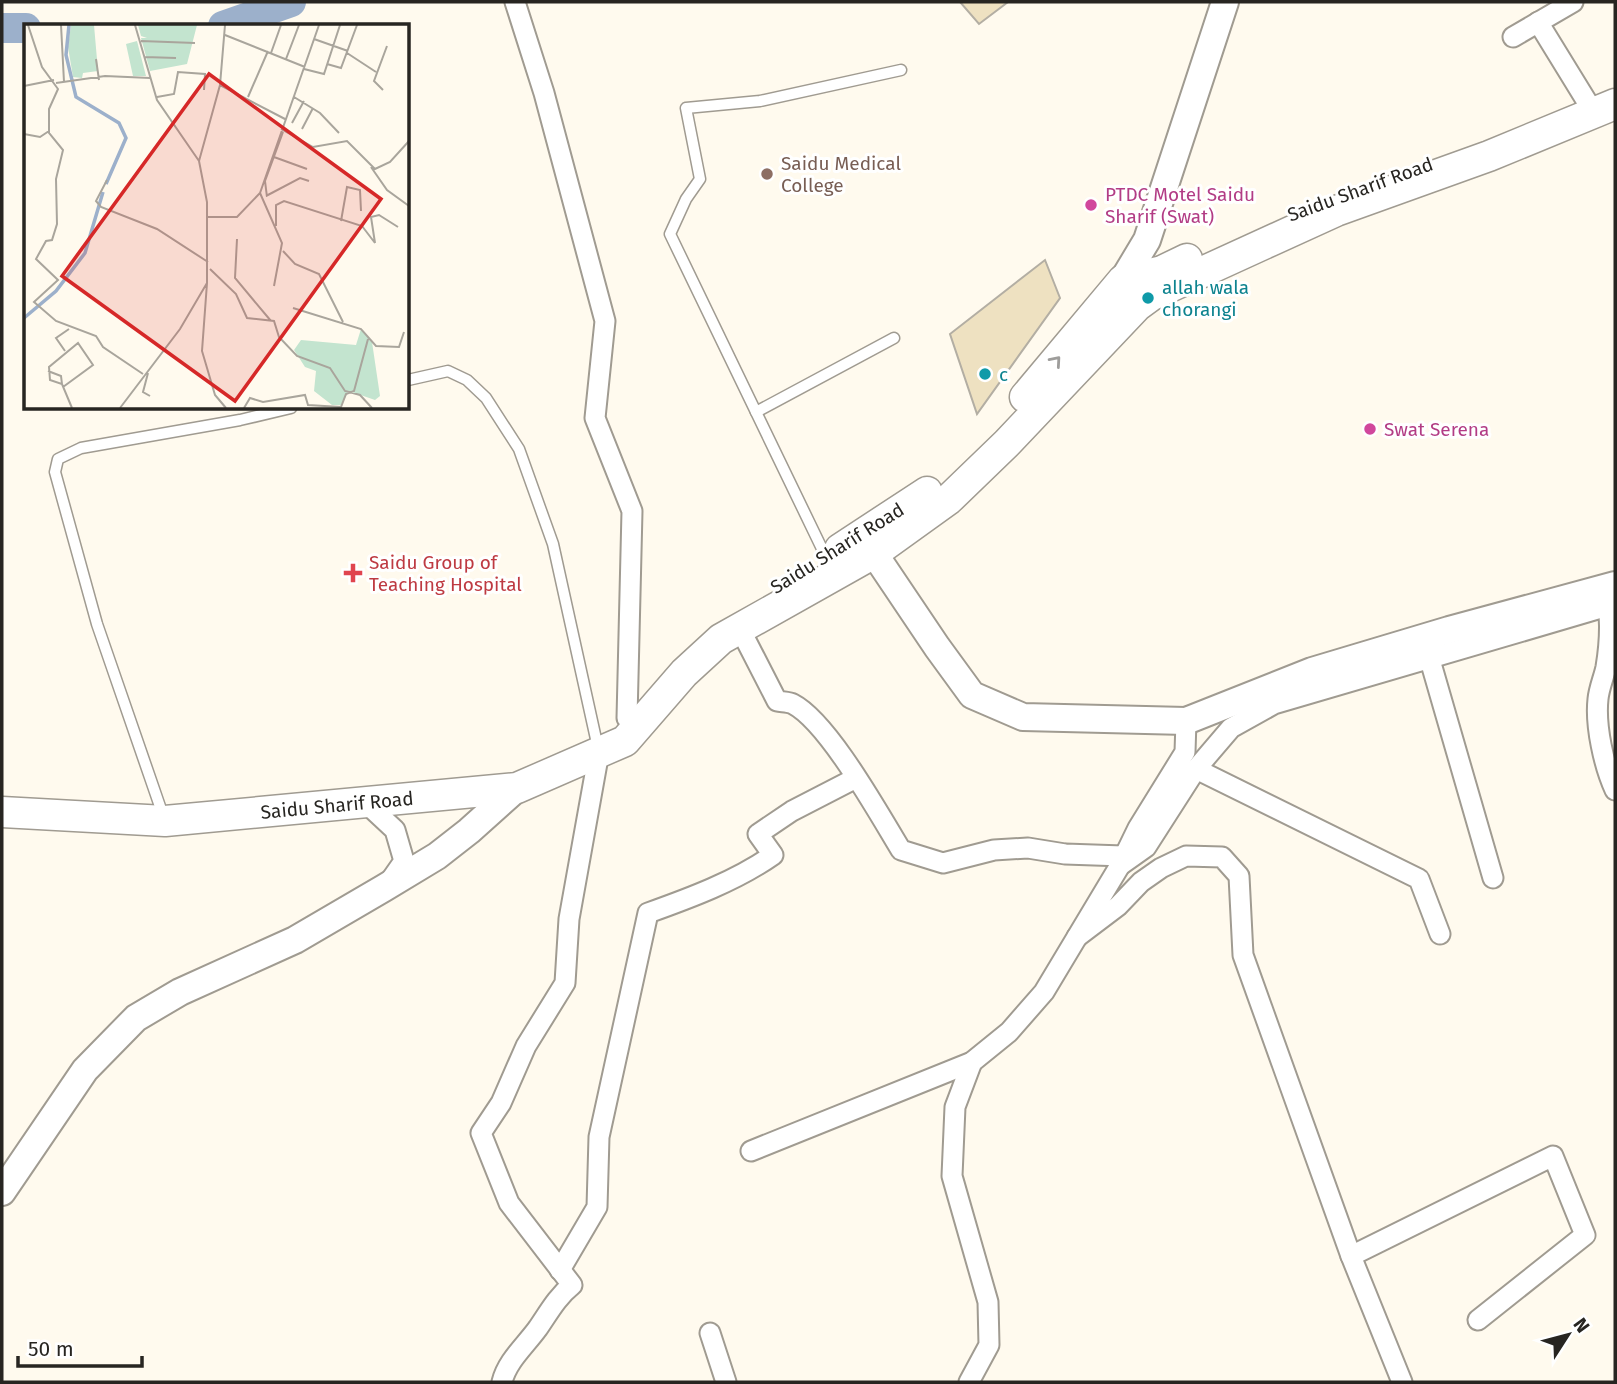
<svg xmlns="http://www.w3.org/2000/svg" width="1617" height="1384" font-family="'Fira Sans',sans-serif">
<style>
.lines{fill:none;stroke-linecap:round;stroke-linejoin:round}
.river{stroke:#9cb0cb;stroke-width:30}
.building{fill:#eee1c1;stroke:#b3aea3;stroke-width:2}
.lane-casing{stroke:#a09b91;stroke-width:13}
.street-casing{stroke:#a09b91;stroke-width:23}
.secondary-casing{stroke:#a09b91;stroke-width:30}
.primary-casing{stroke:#a09b91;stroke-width:33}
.lane{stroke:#fff;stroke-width:10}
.street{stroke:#fff;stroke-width:19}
.secondary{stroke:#fff;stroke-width:26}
.primary{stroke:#fff;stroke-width:30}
.oneway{stroke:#9e9d9b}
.education-dot{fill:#8d6e63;stroke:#fff;stroke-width:2.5}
.hotel-dot{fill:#d1479c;stroke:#fff;stroke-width:2.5}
.culture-dot{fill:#0f9aa8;stroke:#fff;stroke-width:2.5}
.health-dot{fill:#e0444e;stroke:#fff;stroke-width:2.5}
.labels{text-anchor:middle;stroke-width:6;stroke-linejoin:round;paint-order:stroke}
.education-label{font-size:19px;fill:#785e54;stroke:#fff;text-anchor:start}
.street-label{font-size:19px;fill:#272521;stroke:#fff}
.hotel-label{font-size:19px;fill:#b23c85;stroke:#fff;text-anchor:start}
.culture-label{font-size:19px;fill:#0d838f;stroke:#fff;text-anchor:start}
.health-label{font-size:19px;fill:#be3a42;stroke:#fff;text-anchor:start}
.inset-river{fill:none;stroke:#9cb0cb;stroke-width:3.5}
.inset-road{fill:none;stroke:#a9a59c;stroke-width:2}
.view{fill:#d62828;fill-opacity:0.15;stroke:#d62828;stroke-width:3.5}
.inset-edge{fill:none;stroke:#272521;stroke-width:3.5}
</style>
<rect width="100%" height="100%" fill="#fffaee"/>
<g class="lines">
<!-- river -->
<g class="river">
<path d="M 223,26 L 291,2"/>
<path d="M 2,28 L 26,28"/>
</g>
</g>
<!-- building -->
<g class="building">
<path d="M 960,2 L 1008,2 L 979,24 Z"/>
<path d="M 1045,260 L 1060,298 L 977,414 L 950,334 Z"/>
</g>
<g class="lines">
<!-- lane casing -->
<g class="lane-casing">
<g id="lane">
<path d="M 408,380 L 448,371 L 467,380 L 486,398 L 519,449 L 553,544 L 598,748"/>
<path d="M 756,412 L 894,338"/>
<path d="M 826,557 L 670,234 L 686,199 L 700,179 L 686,108 L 760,101 L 901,70"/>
<path d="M 164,818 L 97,624 L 55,472 L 58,459 L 81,448 L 240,420 L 291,408"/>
</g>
</g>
<!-- street casing -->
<g class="street-casing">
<g id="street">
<path d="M 515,2 L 544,93 L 605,321 L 595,418 L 632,511 L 627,718"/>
<path d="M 1538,22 L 1589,105"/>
<path d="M 1513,37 L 1573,2"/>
<path d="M 1607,595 C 1611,619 1610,643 1606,667 C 1604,677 1599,688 1598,699 C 1595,726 1604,766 1615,790"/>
<path d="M 739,627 L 777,701 C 782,702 789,702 793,704 C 828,722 879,814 901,850 L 943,863 L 994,850 L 1028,848 L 1065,854 L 1123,856"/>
<path d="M 1430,660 L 1493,878"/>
<path d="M 1196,769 L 1419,879 L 1440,934"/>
<path d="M 366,803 L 395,830 L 404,861 L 390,881"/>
<path d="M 1122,864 L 1146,847 L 1196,769 L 1231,728 L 1274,704 L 1608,606"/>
<path d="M 1077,937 L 1118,906 L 1141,882 L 1161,868 L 1186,856 L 1222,857 L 1239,876 L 1243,955 L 1351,1256 L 1402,1382"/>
<path d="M 751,1151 L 972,1062 L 1009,1032 L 1044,992 L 1119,867 L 1138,828 L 1185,752 L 1186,721"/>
<path d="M 1351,1256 L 1553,1156 L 1585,1235 L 1478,1320"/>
<path d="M 560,1270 L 597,1207 L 599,1137 L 648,913 C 690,898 736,881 773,855 L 758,834 L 792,811 L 856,778"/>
<path d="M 710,1333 L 726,1382"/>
<path d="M 502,1382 C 507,1361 525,1346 538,1328 C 549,1312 557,1297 572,1285 L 509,1203 L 481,1133 L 501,1103 L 526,1046 L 565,983 L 569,919 L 599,752"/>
<path d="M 969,1382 L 989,1345 L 988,1302 L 952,1176 L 955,1107 L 972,1062"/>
</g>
</g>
<!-- secondary casing -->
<g class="secondary-casing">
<g id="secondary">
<path d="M 1123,280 L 1147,240 L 1225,2"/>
<path d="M 863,537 L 937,647 L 972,695 L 1023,717 L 1186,721 L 1312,671 L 1449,630 L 1615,585"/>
<path d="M 2,1192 L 85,1070 L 136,1018 L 180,992 L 295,940 L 384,888 L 437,856 L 469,831 L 517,788"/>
</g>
</g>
<!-- primary casing -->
<g class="primary-casing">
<g id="primary">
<path d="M 1025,397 L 1123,280 L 1162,271 L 1187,259"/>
<path d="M 840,549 L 927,492"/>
<path id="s1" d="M 2,812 L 165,821 L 517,788 L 625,741 L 684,673 L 721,639 L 874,553 L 949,499 L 1007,443 L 1137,306 L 1152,295 L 1336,211 L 1489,156 L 1615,104"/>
</g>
</g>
<!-- lane -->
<use href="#lane" class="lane"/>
<!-- street -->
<use href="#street" class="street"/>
<!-- secondary -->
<use href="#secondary" class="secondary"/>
<!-- primary -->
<use href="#primary" class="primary"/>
</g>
<!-- one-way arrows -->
<defs><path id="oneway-chevron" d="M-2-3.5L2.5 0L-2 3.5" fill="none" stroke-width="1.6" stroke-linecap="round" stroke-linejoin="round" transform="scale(1.75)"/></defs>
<use class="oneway" href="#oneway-chevron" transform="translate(1056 361) rotate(-49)"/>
<!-- markers -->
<circle class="education-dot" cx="767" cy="174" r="7"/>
<g class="hotel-dot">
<circle cx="1091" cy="205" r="7"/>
<circle cx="1370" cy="429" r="7"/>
</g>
<g class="culture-dot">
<circle cx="1148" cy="298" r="7"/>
<circle cx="985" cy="374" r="7"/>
</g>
<path class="health-dot" d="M349.5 562.5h7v7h7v7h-7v7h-7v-7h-7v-7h7z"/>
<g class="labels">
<!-- education labels -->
<g class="education-label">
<text x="781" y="170">Saidu Medical<tspan x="781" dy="22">College</tspan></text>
</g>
<!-- street labels -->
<g class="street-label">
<text transform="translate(1360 189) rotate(-20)" y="7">Saidu Sharif Road</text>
<text transform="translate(837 548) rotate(-32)" y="7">Saidu Sharif Road</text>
<text dy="7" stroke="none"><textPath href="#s1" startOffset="336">Saidu Sharif Road</textPath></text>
</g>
<!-- hotel labels -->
<g class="hotel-label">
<text x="1105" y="201">PTDC Motel Saidu<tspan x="1105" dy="22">Sharif (Swat)</tspan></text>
<text x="1384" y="436">Swat Serena</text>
</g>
<!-- culture labels -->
<g class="culture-label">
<text x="1162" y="294">allah wala<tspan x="1162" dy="22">chorangi</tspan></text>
<text x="999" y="381">c</text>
</g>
<!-- health labels -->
<g class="health-label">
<text x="369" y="569">Saidu Group of<tspan x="369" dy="22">Teaching Hospital</tspan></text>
</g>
</g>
<!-- overview -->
<g transform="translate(24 24)">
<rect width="385" height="385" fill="#fffaee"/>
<path d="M 47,1 L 70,1 L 74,47 L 59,49 L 58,54 L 49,53 L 44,23 ZM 114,1 L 173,1 L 163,40 L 126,47 L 117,14 L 123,14 L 117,12 ZM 113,17 L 122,52 L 109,52 L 102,20 ZM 337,305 L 348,318 L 356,372 L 351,376 L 325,367 L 317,381 L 308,381 L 290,367 L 292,347 L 281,343 L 270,326 L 277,316 L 332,321 Z" fill="#c3e4cf"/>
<path class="inset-river" d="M 45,1 L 42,31 L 52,73 L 95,99 L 102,114 L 82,160M 0,294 L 32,267 L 61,229 L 79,168"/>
<path class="inset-road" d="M 4,1 L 18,43 L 34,65 L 25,85 L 25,109 L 39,126 L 32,155 L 33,200 L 28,216 L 22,217 L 12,235 L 34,256 L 10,278 L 32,297 L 72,312 L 79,323 L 119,350M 37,1 L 40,58M 111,1 L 133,76 L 175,137M 201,11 L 281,43M 290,15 L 324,27M 117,17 L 171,19M 247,29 L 257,1M 323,29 L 352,48M 121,33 L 152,34M 72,35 L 75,56M 262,35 L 275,1M 303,40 L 317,44 L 333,1M 280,45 L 300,50 L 316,1M 32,59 L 81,52 L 126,54M 196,61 L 261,95M 0,62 L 30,56M 359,66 L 350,57 L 363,22M 133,73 L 150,70 L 154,48 L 181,50 L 180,66M 224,73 L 244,27M 270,73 L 296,89 L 315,109M 268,99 L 280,77M 257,105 L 289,123 L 323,117 L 351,145 L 366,138 L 385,117M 278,105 L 289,84M 0,110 L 16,113 L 25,107M 250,133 L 283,145M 347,143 L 363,166 L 385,182M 83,156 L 72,177 L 77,183 L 133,205 L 184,238M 236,169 L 258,219 L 250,262M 242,172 L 276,154 L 285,157M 243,173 L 241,157 L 259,108M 183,193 L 213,193 L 236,169 L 295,1M 317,197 L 323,163 L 336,166 L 337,187M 252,202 L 252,181 L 260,177 L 338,202 L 351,219 L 347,193 L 355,191 L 374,203M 213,215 L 211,254 L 247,297M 259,227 L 271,240 L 295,250 L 319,298M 186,245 L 212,270 L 223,294 L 250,297 L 255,313 L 273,332 L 306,344 L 321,367 L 336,371 L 348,384M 183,259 L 178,327 L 191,371 L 202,384M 269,284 L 337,305 L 352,322 L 375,323 L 380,308M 41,327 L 32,314 L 45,305M 24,347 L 37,352 L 38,360M 124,349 L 119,368 L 126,372M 39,363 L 69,341 L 54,319 L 25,343 L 26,356 L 38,360 L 48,384M 96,384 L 156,305 L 183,259 L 183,178 L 175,137 L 196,61 L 201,1M 220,384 L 226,374 L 239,378 L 281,371 L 284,381 L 317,383 L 322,370 L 330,367 L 344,315"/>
<path class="view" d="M 185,50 L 357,175 L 211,377 L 38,252 Z"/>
<rect width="385" height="385" class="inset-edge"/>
</g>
<!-- border -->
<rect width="1617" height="1384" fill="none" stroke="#272521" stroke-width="7"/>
<!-- north arrow -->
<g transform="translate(1568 1335) rotate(54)" stroke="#ffffff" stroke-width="5" paint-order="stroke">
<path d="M0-5L12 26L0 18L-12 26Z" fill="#272521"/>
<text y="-10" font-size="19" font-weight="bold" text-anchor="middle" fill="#272521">N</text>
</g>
<!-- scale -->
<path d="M18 1356v10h124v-10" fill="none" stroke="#272521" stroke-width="3.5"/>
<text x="28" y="1356" font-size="21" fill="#272521" stroke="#ffffff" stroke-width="5" paint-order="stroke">50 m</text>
</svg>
